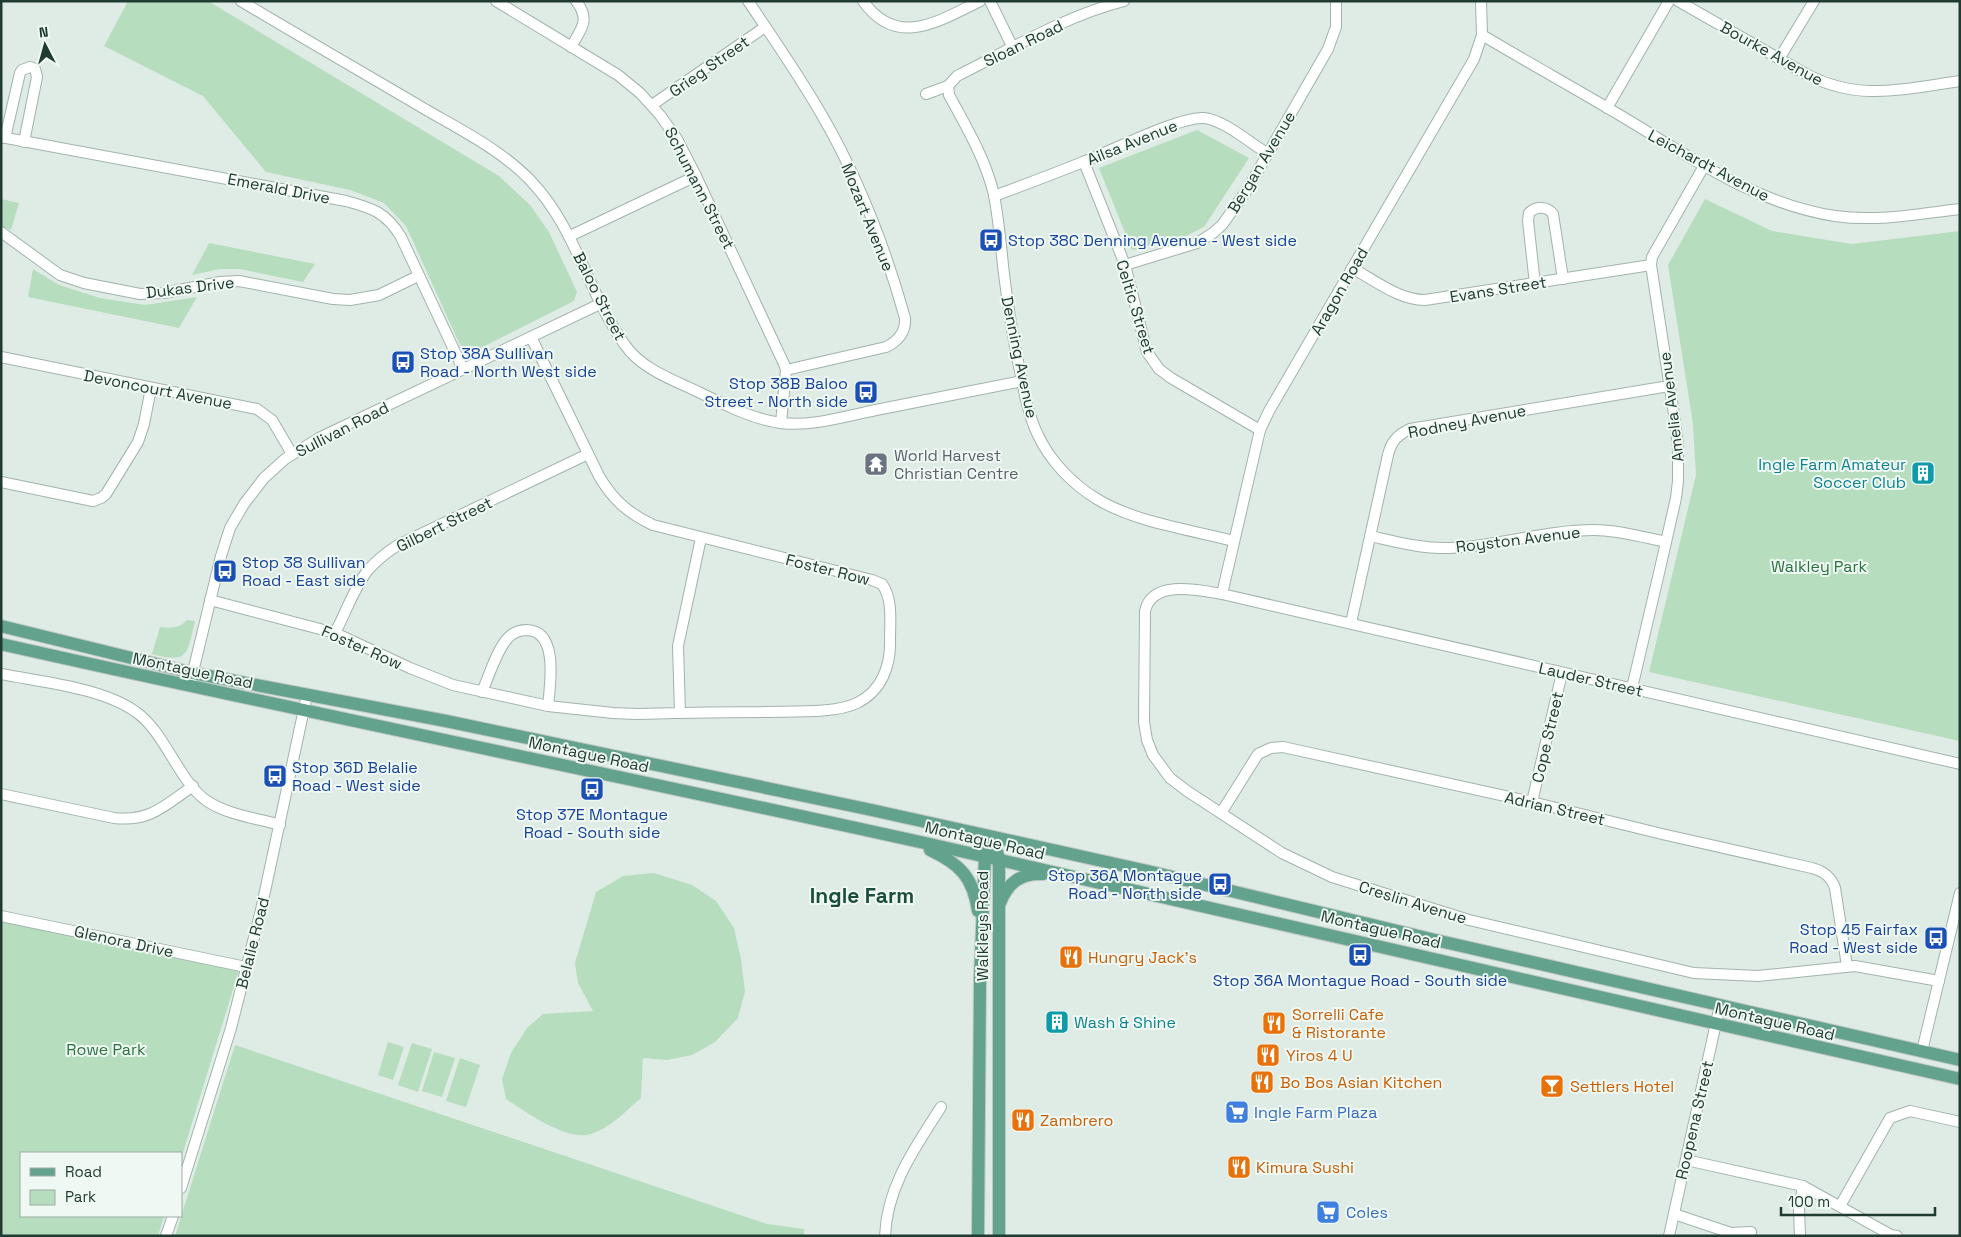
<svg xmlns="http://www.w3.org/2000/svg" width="1961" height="1237" font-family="'Space Grotesk',sans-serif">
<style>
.green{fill:#b7ddbf}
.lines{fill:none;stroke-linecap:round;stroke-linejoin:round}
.minor-casing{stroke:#a2b3ac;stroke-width:12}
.major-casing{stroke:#c1c8c6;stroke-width:14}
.minor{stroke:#fff;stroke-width:10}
.major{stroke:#63a28d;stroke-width:12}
.labels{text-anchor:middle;stroke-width:4;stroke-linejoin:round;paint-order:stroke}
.street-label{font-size:16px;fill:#203b32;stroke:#f0f8f3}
.transit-label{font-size:16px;fill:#164399;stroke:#f0f8f3;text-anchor:start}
.worship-label{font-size:16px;fill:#5b616d;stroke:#f0f8f3;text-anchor:start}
.culture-label{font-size:16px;fill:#0d838f;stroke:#f0f8f3;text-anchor:end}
.park-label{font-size:16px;fill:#297341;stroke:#f0f8f3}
.food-label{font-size:16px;fill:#c56008;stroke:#f0f8f3;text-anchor:start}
.shop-label{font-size:16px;fill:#366cbe;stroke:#f0f8f3;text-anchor:start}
.district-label{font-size:21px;font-weight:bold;fill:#1c4e3e;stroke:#f0f8f3}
</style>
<rect width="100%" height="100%" fill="#dfebe5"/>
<!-- green -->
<g class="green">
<path d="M 128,1 L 208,1 L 499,176 L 530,205 L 549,232 L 577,292 L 574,301 L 473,352 L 460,345 L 406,226 L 384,203 L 350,190 L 266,172 L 203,96 L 104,46 Z"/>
<path d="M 1197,130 L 1249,158 L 1204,227 L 1186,236 L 1132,250 L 1099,168 Z"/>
<path d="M 1,199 L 19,203 L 11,230 L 1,226 Z"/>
<path d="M 1705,199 L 1772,231 L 1852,244 L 1960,231 L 1960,741 L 1649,672 L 1696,475 L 1693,424 L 1668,265 Z"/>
<path d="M 209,243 L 315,264 L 303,282 L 240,269 L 220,269 L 192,275 Z"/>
<path d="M 33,269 L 59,285 L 100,298 L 145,305 L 197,297 L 179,328 L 28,297 Z"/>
<path d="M 187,620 L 195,621 C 187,654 189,664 152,654 L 160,627 C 171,628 179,629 187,620 Z"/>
<path d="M 654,873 L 692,885 L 716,901 L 734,928 L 741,959 L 745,991 L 738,1018 L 715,1042 L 692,1055 L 667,1060 L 643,1058 L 641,1098 C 626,1111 610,1128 591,1134 C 567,1142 526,1112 506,1099 L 502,1079 L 511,1053 L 527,1028 L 543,1014 L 593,1011 L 578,983 L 575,963 L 596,892 L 623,876 Z"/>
<path d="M 1,920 L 239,970 L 181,1159 L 181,1153 L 21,1153 L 21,1216 L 164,1216 L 158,1236 L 1,1236 Z"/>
<path d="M 388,1042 L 404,1047 L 393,1080 L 378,1075 Z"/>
<path d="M 412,1043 L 432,1049 L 418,1092 L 398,1085 Z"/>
<path d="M 235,1045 L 767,1224 L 804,1229 L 804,1236 L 175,1236 Z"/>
<path d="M 434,1052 L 455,1058 L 442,1097 L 422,1091 Z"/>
<path d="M 460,1058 L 480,1065 L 466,1107 L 446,1101 Z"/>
</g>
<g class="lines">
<!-- minor casing -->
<g class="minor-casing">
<g id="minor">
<path d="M 241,1 C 301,37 362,72 423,108 C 459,129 500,149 530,180 C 577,229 587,292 625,345 C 640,367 668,378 692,389 C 720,402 750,419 781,423 C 810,427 847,416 876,410 C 925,400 973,391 1022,381"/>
<path d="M 496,1 L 618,75 L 640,93 L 660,115 L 677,139 L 696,176 L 784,364 L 786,370 L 781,423"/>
<path d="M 748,1 C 774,39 800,77 823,117 C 858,178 886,250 905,318 C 906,332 898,341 886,347 L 786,370"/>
<path d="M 863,1 C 897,49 939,21 980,1"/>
<path d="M 990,1 L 1013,48"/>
<path d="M 1678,1 L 1806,74 C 1859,102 1903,89 1960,81"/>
<path d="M 1482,35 C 1529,63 1576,89 1623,117 C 1690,157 1756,204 1835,216 C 1876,222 1919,214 1960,209"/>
<path d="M 571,47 C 581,29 591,20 576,1"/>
<path d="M 1779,59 L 1814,1"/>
<path d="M 948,86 L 949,95 C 966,126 986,160 994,195 C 999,221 1001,248 1004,274 C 1008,306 1013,339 1020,371 C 1024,391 1028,414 1037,433 C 1049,460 1072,484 1097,499 C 1134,522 1192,530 1234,541"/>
<path d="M 926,94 L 948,86 L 957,76 C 1011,49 1065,16 1124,1"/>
<path d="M 652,105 L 765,27"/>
<path d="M 1607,108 L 1669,1"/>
<path d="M 1,137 L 346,201 C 372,208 386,212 401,237 L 463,369"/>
<path d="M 5,138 L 20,73 L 22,70 L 30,67 L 35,69 L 37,77 L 24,142"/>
<path d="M 1084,162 L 1125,265 L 1147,352 L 1159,369 L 1171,378 L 1260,430"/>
<path d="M 994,196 C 1024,185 1053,174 1083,162 C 1109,152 1180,116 1204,118 C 1224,120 1250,143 1267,153"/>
<path d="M 1,232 L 60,275 L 84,283 L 140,294 L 164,293 L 220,282 L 239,281 L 333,299 L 350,300 L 379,295 L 418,276"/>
<path d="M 570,236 L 696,176"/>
<path d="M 1125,265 L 1197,243 L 1213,233 L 1222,225 L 1247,190 L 1328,49 L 1336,27 L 1336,1"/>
<path d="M 1352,268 C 1374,280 1399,300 1425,300 L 1651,265"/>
<path d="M 1535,284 L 1528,221 L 1529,213 C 1536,206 1547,206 1553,214 L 1563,279"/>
<path d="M 1,357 L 257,409 L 272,420 L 292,454"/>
<path d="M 1,482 L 93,501 L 101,498 L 106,494 L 138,442 L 144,424 L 151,388"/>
<path d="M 1370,536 C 1397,542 1423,549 1450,548 C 1498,546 1546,530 1594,530 C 1618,530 1642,537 1666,542"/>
<path d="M 1222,594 L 1260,430 L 1269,411 L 1474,59 L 1482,35 L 1481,1"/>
<path d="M 210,600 L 335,633 L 410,668 L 453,685 L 548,706 L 613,713 L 637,714 C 679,713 721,712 763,712 C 788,711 835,714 857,703 C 882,691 891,665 890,639 C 890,622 893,599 882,584 L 872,580 L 653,525 C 628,513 613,500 599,476 L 531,337"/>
<path d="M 1351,623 L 1388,455 C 1391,442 1397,435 1410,429 L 1669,386"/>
<path d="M 335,633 C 346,612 354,588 368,570 C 377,560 387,552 398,545 L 588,454"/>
<path d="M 1,674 C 42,682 103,688 136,712 C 165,732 179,782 207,801 C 228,815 256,818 280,825"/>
<path d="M 191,680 L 221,556 L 230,528 L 244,504 L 264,478 L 285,459 L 319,438 L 602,303"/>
<path d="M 1632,688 L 1659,573 L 1676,498 L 1678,481 L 1678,446 L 1674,414 L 1651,265 L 1652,257 L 1704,166"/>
<path d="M 482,692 C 489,676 496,652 507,639 C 512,633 519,630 527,630 C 559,631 550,685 548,706"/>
<path d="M 680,713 L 678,646 L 701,538"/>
<path d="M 1,794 L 114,818 C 150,822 164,806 193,786"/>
<path d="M 1532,802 L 1562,673"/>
<path d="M 1221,813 L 1258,754 L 1271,748 L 1283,747 L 1532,802 L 1662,834 L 1812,868 C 1823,871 1831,876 1835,888 L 1847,966"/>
<path d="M 1,916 L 246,967"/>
<path d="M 1939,981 L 1855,966 L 1758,976 L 1694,973 L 1469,920 L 1332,877 L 1282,853 L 1187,791 L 1170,778 L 1153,755 L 1147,740 L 1144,722 L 1145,611 C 1152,579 1199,590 1222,594 L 1960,764"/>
<path d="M 1922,1051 L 1960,893"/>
<path d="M 1686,1160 L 1803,1186 L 1891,1235 L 1897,1236"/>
<path d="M 181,1188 L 231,1028 L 261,910 L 307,695"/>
<path d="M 1840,1206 L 1890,1118 L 1910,1111 L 1960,1122"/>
<path d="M 1674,1214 L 1731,1233 L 1751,1232"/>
<path d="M 166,1236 L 173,1216"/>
<path d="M 885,1236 C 887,1186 915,1148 941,1107"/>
<path d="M 1669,1236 L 1720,1005"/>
<path d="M 1800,1236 L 1799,1208 L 1803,1186"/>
</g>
</g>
<!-- major casing -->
<g class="major-casing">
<g id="major">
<path d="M 1,626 L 193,673 L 446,721 L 867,809 L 1152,872 L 1431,939 L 1960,1060"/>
<path d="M 1,644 C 316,715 632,778 947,848 C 1285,922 1622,1003 1960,1079"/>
<path d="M 930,850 C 960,864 973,877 978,911"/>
<path d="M 997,852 L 999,859 L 999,1236"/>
<path d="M 1000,903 C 1008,882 1021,873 1043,874"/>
<path d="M 978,1236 L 980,978 L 985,856 L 993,837"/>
</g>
</g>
<!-- minor -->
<use href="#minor" class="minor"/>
<!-- major -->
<use href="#major" class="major"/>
</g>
<!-- icons -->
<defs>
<g id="bus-square" transform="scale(1.25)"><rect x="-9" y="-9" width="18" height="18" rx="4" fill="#1a4fb4" stroke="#f0f8f3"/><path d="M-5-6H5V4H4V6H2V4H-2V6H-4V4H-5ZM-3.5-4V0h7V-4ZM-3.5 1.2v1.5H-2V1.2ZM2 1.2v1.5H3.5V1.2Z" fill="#fff"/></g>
<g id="temple-square" transform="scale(1.25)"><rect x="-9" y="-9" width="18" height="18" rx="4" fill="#6b7280" stroke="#f0f8f3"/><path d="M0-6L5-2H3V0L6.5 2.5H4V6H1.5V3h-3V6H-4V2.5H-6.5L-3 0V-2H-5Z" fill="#fff"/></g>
<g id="building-square" transform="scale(1.25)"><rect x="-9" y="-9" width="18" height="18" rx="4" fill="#0f9aa8" stroke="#f0f8f3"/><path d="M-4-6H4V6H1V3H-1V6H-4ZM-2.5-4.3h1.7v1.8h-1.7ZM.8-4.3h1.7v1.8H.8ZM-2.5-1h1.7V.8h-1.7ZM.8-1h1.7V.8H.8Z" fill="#fff"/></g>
<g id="restaurant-square" transform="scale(1.25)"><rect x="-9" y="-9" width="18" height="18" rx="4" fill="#e8710a" stroke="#f0f8f3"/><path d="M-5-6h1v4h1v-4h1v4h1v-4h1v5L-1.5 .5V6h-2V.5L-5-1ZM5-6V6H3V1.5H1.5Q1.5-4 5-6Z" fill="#fff"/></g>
<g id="bar-square" transform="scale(1.25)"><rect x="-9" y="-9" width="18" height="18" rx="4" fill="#e8710a" stroke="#f0f8f3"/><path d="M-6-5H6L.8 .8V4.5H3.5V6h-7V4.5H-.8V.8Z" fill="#fff"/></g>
<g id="supermarket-square" transform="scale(1.25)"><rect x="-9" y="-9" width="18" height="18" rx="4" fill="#3f7fe0" stroke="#f0f8f3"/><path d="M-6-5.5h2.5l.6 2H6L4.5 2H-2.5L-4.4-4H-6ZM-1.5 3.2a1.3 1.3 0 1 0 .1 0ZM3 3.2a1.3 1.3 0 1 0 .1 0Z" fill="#fff"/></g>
</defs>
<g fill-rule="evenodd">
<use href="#bus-square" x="991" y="240"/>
<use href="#bus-square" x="403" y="362"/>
<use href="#bus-square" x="866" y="392"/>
<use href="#temple-square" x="876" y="464"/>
<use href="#building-square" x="1923" y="473"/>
<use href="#bus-square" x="225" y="571"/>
<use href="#bus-square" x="275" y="776"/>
<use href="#bus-square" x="592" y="789"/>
<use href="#bus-square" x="1220" y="884"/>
<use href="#bus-square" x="1936" y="938"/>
<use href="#bus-square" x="1360" y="955"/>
<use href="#restaurant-square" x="1071" y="957"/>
<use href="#building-square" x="1057" y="1022"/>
<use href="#restaurant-square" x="1274" y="1023"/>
<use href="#restaurant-square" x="1268" y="1055"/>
<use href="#restaurant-square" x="1262" y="1082"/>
<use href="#bar-square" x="1552" y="1086"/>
<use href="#supermarket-square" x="1237" y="1112"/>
<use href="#restaurant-square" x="1023" y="1120"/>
<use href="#restaurant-square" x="1239" y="1167"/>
<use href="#supermarket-square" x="1328" y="1212"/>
</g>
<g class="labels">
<!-- street labels -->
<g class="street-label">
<text transform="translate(1023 43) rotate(-26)" y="6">Sloan Road</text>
<text transform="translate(1772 53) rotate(29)" y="6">Bourke Avenue</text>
<text transform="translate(709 66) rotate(-35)" y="6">Grieg Street</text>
<text transform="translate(1132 142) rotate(-22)" y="6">Ailsa Avenue</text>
<text transform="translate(1261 162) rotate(-59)" y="6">Bergan Avenue</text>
<text transform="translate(1709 165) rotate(28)" y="6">Leichardt Avenue</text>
<text transform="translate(279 188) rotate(11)" y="6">Emerald Drive</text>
<text transform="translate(700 188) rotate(63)" y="6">Schumann Street</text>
<text transform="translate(868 217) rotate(68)" y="6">Mozart Avenue</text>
<text transform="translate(190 287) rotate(-7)" y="6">Dukas Drive</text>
<text transform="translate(1498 289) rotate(-9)" y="6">Evans Street</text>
<text transform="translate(1339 291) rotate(-60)" y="6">Aragon Road</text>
<text transform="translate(600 296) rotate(63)" y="6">Baloo Street</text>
<text transform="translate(1136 307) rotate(73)" y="6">Celtic Street</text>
<text transform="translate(1020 357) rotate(78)" y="6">Denning Avenue</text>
<text transform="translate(158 389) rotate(11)" y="6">Devoncourt Avenue</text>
<text transform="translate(1671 407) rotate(-97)" y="6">Amelia Avenue</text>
<text transform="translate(1467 421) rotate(-11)" y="6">Rodney Avenue</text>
<text transform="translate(342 429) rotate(-27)" y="6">Sullivan Road</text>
<text transform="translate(444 524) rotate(-26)" y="6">Gilbert Street</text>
<text transform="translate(1518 539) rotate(-7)" y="6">Royston Avenue</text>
<text transform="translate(828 569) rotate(14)" y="6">Foster Row</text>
<text transform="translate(362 647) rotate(24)" y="6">Foster Row</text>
<text transform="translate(193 670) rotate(12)" y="6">Montague Road</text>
<text transform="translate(1591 679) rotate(13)" y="6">Lauder Street</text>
<text transform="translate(1547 737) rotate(-77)" y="6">Cope Street</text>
<text transform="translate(589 754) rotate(12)" y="6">Montague Road</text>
<text transform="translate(1555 808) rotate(13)" y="6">Adrian Street</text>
<text transform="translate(985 840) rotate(13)" y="6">Montague Road</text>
<text transform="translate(1413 902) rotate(17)" y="6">Creslin Avenue</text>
<text transform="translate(982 926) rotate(-90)" y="6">Walkleys Road</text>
<text transform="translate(1381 929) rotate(13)" y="6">Montague Road</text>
<text transform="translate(124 941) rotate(12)" y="6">Glenora Drive</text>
<text transform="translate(252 943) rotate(-76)" y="6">Belalie Road</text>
<text transform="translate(1775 1021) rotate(13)" y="6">Montague Road</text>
<text transform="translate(1694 1120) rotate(-77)" y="6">Roopena Street</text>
</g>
<!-- transit labels -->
<g class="transit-label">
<text x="1008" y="246">Stop 38C Denning Avenue - West side</text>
<text x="420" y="359">Stop 38A Sullivan<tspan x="420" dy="18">Road - North West side</tspan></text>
<text x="848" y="389" text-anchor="end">Stop 38B Baloo<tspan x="848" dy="18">Street - North side</tspan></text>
<text x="242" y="568">Stop 38 Sullivan<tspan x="242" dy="18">Road - East side</tspan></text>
<text x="292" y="773">Stop 36D Belalie<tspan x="292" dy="18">Road - West side</tspan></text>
<text x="592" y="820" text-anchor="middle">Stop 37E Montague<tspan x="592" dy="18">Road - South side</tspan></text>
<text x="1202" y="881" text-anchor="end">Stop 36A Montague<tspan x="1202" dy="18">Road - North side</tspan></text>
<text x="1918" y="935" text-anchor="end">Stop 45 Fairfax<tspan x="1918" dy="18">Road - West side</tspan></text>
<text x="1360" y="986" text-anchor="middle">Stop 36A Montague Road - South side</text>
</g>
<!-- worship labels -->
<g class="worship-label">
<text x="894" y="461">World Harvest<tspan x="894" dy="18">Christian Centre</tspan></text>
</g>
<!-- culture labels -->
<g class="culture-label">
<text x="1906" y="470">Ingle Farm Amateur<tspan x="1906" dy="18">Soccer Club</tspan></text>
<text x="1074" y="1028" text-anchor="start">Wash &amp; Shine</text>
</g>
<!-- park labels -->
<g class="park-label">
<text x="1819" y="572">Walkley Park</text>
<text x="106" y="1055">Rowe Park</text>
</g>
<!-- food labels -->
<g class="food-label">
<text x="1088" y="963">Hungry Jack's</text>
<text x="1292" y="1020">Sorrelli Cafe<tspan x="1292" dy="18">&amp; Ristorante</tspan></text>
<text x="1286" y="1061">Yiros 4 U</text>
<text x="1280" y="1088">Bo Bos Asian Kitchen</text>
<text x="1570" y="1092">Settlers Hotel</text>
<text x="1040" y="1126">Zambrero</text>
<text x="1256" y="1173">Kimura Sushi</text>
</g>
<!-- shop labels -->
<g class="shop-label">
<text x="1254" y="1118">Ingle Farm Plaza</text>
<text x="1346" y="1218">Coles</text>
</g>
<!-- district labels -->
<g class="district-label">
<text x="862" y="903">Ingle Farm</text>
</g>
</g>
<!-- border -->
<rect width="1961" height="1237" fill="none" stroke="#203b32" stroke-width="5"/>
<!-- legend -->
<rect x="20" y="1152" width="162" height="65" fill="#f0f8f3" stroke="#9daca6"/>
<rect x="30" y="1168" width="25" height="8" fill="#63a28d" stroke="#9daca6"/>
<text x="65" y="1177" font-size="15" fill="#203b32">Road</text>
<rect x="30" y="1190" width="25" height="15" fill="#b7ddbf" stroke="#9daca6"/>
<text x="65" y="1202" font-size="15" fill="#203b32">Park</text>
<!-- north arrow -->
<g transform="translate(45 45) rotate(354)" stroke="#f0f8f3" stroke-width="4" paint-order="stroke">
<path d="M0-4L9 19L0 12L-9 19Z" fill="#203b32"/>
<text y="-8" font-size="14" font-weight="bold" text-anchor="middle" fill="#203b32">N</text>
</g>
<!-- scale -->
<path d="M1781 1207v8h154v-8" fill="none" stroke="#203b32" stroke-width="2.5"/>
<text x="1788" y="1207" font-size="15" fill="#203b32" stroke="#f0f8f3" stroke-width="4" paint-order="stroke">100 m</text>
</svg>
